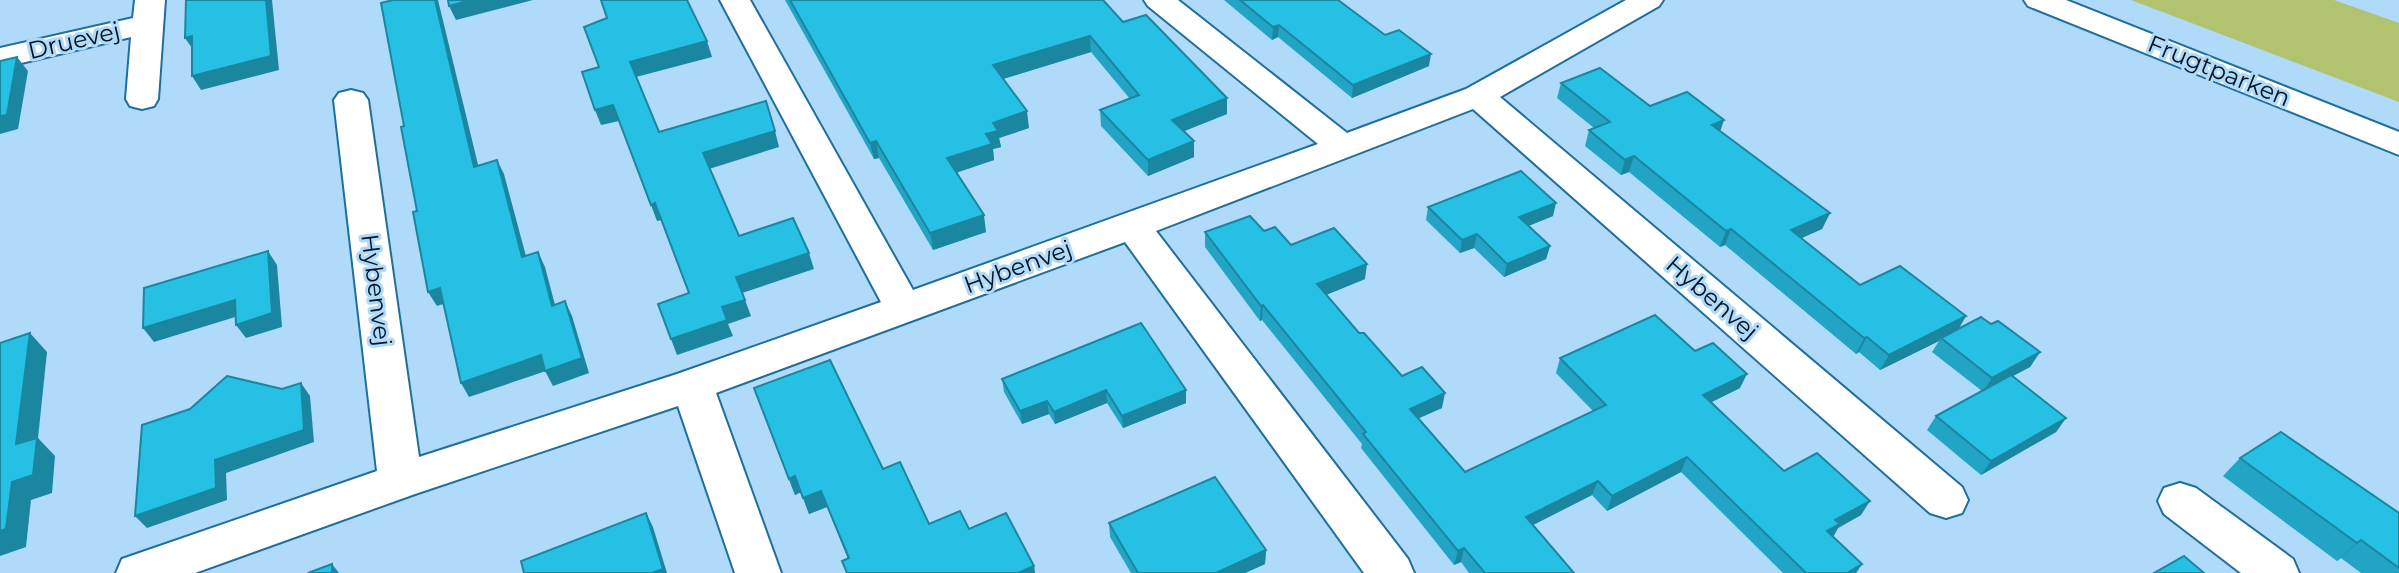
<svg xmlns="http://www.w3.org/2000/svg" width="2399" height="573" font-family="Montserrat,sans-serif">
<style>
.green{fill:#b1c36f}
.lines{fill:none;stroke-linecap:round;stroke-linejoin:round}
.minor-casing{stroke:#206e9c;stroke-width:4}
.minor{fill:#fff;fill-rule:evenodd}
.wall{fill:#22a5c5}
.shaded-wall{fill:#1b86a0}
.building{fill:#27c0e5;stroke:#1b86a0;stroke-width:2}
.labels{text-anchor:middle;stroke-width:6;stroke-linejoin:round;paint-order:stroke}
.street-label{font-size:24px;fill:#001321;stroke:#b0daf9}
</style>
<rect width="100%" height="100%" fill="#b0daf9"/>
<!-- green -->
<path class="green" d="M 2131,0 L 2334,0 L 2399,23 L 2399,102 Z"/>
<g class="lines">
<!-- minor casing -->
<g class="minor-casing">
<g id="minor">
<path d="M 135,0 L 165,0 L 158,99 L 154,106 L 142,109 L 130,106 L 126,99 L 131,37 L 0,68 L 0,48 L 133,18 Z"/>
<path d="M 720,0 L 750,0 L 913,290 L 1318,144 L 1148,6 L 1144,0 L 1178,0 L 1347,133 L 1466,89 L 1626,0 L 1663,0 L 1659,6 L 1500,97 L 1962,487 L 1968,500 L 1962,513 L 1946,518 L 1930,513 L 1473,109 L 1156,231 L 1408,559 L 1414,573 L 1364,573 L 1125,242 L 716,393 L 781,573 L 735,573 L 678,406 L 415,494 L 195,573 L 116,573 L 122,559 L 377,471 L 334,100 L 339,93 L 351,90 L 363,93 L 368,100 L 419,457 L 677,374 L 881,302 Z"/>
<path d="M 2024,0 L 2066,0 L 2399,132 L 2399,155 L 2028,6 Z"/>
<path d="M 2180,483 L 2196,488 L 2293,559 L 2299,573 L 2241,573 L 2164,514 L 2158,501 L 2164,488 Z"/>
</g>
</g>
<!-- minor -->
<use href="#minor" class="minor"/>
</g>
<!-- wall -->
<g class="wall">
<path d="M 785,0 L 1103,0 L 1123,22 L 1227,114 L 1184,131 L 1194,157 L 1148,176 L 1101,126 L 1100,110 L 1130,99 L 1091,52 L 1003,79 L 1029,128 L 999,138 L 1001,147 L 993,149 L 994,160 L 956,172 L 986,232 L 933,250 L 879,158 L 874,159 Z"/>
<path d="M 1224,0 L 1338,0 L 1429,66 L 1352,98 L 1278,37 L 1272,40 Z"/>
<path d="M 1561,83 L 1650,106 L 1720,131 L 1830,213 L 1822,229 L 1801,238 L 1860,285 L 1959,328 L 1991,324 L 2040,352 L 2030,367 L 2012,376 L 2066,418 L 2056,432 L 1981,475 L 1927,430 L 1936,416 L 1982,391 L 1932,352 L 1939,341 L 1880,370 L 1859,352 L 1856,354 L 1725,245 L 1720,247 L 1629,172 L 1621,175 L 1585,146 L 1589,130 L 1594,128 L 1557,98 Z"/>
<path d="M 1428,207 L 1553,216 L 1528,226 L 1550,246 L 1546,259 L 1504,277 L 1474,248 L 1460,253 L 1426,220 Z"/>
<path d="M 1264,231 L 1291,245 L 1365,279 L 1326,295 L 1359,333 L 1402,376 L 1442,408 L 1419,418 L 1465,472 L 1593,411 L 1556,373 L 1560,358 L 1695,351 L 1740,388 L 1712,402 L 1784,471 L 1861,515 L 1838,528 L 1833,537 L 1862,564 L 1856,573 L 1783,573 L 1681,472 L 1607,511 L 1592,495 L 1533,525 L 1574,573 L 1469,573 L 1461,562 L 1454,565 L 1361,448 L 1362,444 L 1262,320 L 1260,321 L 1205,247 L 1205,232 Z"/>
<path d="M 1002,379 L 1186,390 L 1186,403 L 1123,428 L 1107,403 L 1055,424 L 1049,414 L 1022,424 L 1004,392 Z"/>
<path d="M 754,388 L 883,469 L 929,524 L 969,529 L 1034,566 L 1035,573 L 847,573 L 842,561 L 848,559 L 827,507 L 809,514 L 801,492 L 795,495 Z"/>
<path d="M 2240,458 L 2399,513 L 2399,573 L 2361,573 L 2341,558 L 2337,561 L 2223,476 Z"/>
<path d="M 1109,523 L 1266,550 L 1265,564 L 1245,573 L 1131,573 L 1110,537 Z"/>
</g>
<!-- shaded-wall -->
<g class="shaded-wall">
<path d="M 266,0 L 272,0 L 279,70 L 201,90 L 192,76 Z"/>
<path d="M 435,0 L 438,0 L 482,181 L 474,167 Z"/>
<path d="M 472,0 L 533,0 L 456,20 L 449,6 Z"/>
<path d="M 1279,25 L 1278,37 L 1272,40 L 1273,27 Z"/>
<path d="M 192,36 L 194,51 L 185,38 Z"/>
<path d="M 1090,36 L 1091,52 L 996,81 L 993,65 Z"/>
<path d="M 707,41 L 712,57 L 636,77 L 630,62 Z"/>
<path d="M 1431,54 L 1429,66 L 1352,98 L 1353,85 Z"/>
<path d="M 17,57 L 28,71 L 18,129 L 0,134 L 0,116 Z"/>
<path d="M 1227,98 L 1227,114 L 1172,136 L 1172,120 Z"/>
<path d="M 613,105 L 619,121 L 601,125 L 595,110 Z"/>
<path d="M 1027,111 L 1029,128 L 999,138 L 1001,147 L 993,149 L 994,160 L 950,175 L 947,158 L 986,134 L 993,123 Z"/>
<path d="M 1724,120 L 1719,135 L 1712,125 Z"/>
<path d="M 775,131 L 779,147 L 709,169 L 703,153 Z"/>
<path d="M 876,141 L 879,158 L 874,159 L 870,143 Z"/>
<path d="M 1194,141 L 1194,157 L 1148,176 L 1148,160 Z"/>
<path d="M 1634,156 L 1629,172 L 1621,175 L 1625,160 Z"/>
<path d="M 497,160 L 504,174 L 530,271 L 522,257 Z"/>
<path d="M 655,203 L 662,220 L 657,221 L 651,205 Z"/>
<path d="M 1556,203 L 1553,216 L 1516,231 L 1519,217 Z"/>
<path d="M 1830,213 L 1822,229 L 1784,246 L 1791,230 Z"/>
<path d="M 984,215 L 986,232 L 933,250 L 930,233 Z"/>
<path d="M 1731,229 L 1725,245 L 1720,247 L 1726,231 Z"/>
<path d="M 1477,234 L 1474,248 L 1460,253 L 1462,240 Z"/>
<path d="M 1550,246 L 1546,259 L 1504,277 L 1507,264 Z"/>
<path d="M 268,251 L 277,265 L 282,327 L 246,338 L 236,325 Z"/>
<path d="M 538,252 L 545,267 L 559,320 L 552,306 Z"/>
<path d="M 809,253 L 814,269 L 742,293 L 736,277 Z"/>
<path d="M 1367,264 L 1365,279 L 1316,299 L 1317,284 Z"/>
<path d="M 440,288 L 449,302 L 437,306 L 428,292 Z"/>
<path d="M 235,300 L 245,314 L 154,342 L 143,328 Z"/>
<path d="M 745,300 L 751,316 L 728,324 L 733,336 L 677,355 L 671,339 L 722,307 Z"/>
<path d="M 565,301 L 572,316 L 589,373 L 553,386 L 545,371 Z"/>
<path d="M 1263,305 L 1262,320 L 1260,321 L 1261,306 Z"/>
<path d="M 1966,316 L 1957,332 L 1941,338 L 1939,341 L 1880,370 L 1889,355 Z"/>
<path d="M 30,333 L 47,352 L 38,438 L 55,456 L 52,493 L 31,500 L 26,547 L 0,556 L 0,531 L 12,482 Z"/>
<path d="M 1867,337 L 1859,352 L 1856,354 L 1864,338 Z"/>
<path d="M 2040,352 L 2030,367 L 1983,392 L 1992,378 Z"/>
<path d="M 541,355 L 549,370 L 469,397 L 461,383 Z"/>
<path d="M 1747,374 L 1740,388 L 1697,409 L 1703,395 Z"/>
<path d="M 301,383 L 310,396 L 314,442 L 226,473 L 227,500 L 147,528 L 135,516 L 215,460 Z"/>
<path d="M 1106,390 L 1107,403 L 1055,424 L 1054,412 Z"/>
<path d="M 1186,390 L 1186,403 L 1123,428 L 1122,416 Z"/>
<path d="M 1445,393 L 1442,408 L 1408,423 L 1410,409 Z"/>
<path d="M 1047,401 L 1049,414 L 1022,424 L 1020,411 Z"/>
<path d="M 2066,418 L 2056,432 L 1981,475 L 1991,461 Z"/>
<path d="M 1687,457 L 1681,472 L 1607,511 L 1612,496 Z"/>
<path d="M 795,476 L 801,492 L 795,495 L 789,479 Z"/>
<path d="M 1598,481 L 1592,495 L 1521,531 L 1526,517 Z"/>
<path d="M 821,491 L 827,507 L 809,514 L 803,498 Z"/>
<path d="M 1870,501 L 1861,515 L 1838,528 L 1832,539 L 1819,546 L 1835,520 Z"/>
<path d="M 646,513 L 653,527 L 667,573 L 652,573 Z"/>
<path d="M 2361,540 L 2341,558 L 2337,561 L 2357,543 Z"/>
<path d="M 1464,548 L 1461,562 L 1454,565 L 1458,551 Z"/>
<path d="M 1266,550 L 1265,564 L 1245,573 L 1216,573 Z"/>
<path d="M 332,564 L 339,573 L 332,573 Z"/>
<path d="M 1862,564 L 1856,573 L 1847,573 Z"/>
<path d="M 1034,566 L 1035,573 L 1018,573 Z"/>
</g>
<!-- building -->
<g class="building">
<path d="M 186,0 L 266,0 L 271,56 L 192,76 L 192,36 L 185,38 Z"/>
<path d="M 393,0 L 435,0 L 474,167 L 497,160 L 522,257 L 538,252 L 552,306 L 565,301 L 582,358 L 545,371 L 541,355 L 461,383 L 440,288 L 428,292 L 413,212 L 417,211 L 401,127 L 404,126 L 381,3 Z"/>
<path d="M 448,0 L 472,0 L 449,6 Z"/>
<path d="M 601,0 L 687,0 L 707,41 L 630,62 L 659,132 L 766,101 L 775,131 L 703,153 L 739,236 L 793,218 L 809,253 L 736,277 L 745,300 L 722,307 L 727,320 L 671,339 L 658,304 L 689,293 L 655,203 L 651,205 L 613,105 L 595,110 L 582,72 L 599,67 L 584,27 L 607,18 Z"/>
<path d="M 790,0 L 1103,0 L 1123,22 L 1146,15 L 1227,98 L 1172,120 L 1194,141 L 1148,160 L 1100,110 L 1139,95 L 1090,36 L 993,65 L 1027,111 L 993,123 L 998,131 L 986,134 L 992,144 L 947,158 L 984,215 L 930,233 L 876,141 L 870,143 Z"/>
<path d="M 1240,0 L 1338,0 L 1385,35 L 1399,30 L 1431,54 L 1353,85 L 1279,25 L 1273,27 Z"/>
<path d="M 17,57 L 7,115 L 0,116 L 0,61 Z"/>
<path d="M 1600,68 L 1650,106 L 1687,92 L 1724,120 L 1712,125 L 1830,213 L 1791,230 L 1860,285 L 1900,266 L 1966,316 L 1889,355 L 1867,337 L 1864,338 L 1731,229 L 1726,231 L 1634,156 L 1625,160 L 1589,130 L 1610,122 L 1561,83 Z"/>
<path d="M 1521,171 L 1556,203 L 1519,217 L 1550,246 L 1507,264 L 1477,234 L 1462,240 L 1428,207 Z"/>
<path d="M 1250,216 L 1264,231 L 1275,227 L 1291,245 L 1334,228 L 1367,264 L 1317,284 L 1359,333 L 1364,333 L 1402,376 L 1422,367 L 1445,393 L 1410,409 L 1465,472 L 1606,405 L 1560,358 L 1655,315 L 1695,351 L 1713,343 L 1747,374 L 1703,395 L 1784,471 L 1817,453 L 1870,501 L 1835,520 L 1840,524 L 1827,531 L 1862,564 L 1847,573 L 1806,573 L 1687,457 L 1612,496 L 1598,481 L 1526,517 L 1574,573 L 1485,573 L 1464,548 L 1458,551 L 1363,434 L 1366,432 L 1263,305 L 1261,306 L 1205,232 Z"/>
<path d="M 268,251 L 272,313 L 236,325 L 235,300 L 143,328 L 144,288 Z"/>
<path d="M 1981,317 L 1991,324 L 1998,321 L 2040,352 L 1992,378 L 1941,338 Z"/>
<path d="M 1141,323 L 1186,390 L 1122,416 L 1106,390 L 1054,412 L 1047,401 L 1020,411 L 1002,379 Z"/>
<path d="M 30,333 L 16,444 L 37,438 L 33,475 L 12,482 L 6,529 L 0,531 L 0,343 Z"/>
<path d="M 830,360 L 883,469 L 900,462 L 929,524 L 960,511 L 969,529 L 1006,513 L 1034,566 L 1018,573 L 847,573 L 842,561 L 849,558 L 821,491 L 803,498 L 795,476 L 789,479 L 754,388 Z"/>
<path d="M 2011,375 L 2066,418 L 1991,461 L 1936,416 Z"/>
<path d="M 227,376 L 282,389 L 301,383 L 304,430 L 215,460 L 216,488 L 135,516 L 142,425 L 190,409 Z"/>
<path d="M 2281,432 L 2399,513 L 2399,568 L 2361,540 L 2357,543 L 2240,458 Z"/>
<path d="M 1215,477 L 1266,550 L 1216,573 L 1138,573 L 1109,523 Z"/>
<path d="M 646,513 L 663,569 L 652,573 L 524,573 L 521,561 Z"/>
<path d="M 2184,556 L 2204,573 L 2154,573 Z"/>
<path d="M 332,564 L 332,573 L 308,573 Z"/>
</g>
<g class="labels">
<!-- street labels -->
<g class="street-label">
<text transform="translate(74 41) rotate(-13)" y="8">Druevej</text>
<text transform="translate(2219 71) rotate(22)" y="8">Frugtparken</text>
<text transform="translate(1018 267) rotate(-20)" y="8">Hybenvej</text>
<text transform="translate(376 290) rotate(83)" y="8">Hybenvej</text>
<text transform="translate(1712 298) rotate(41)" y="8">Hybenvej</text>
</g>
</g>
</svg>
